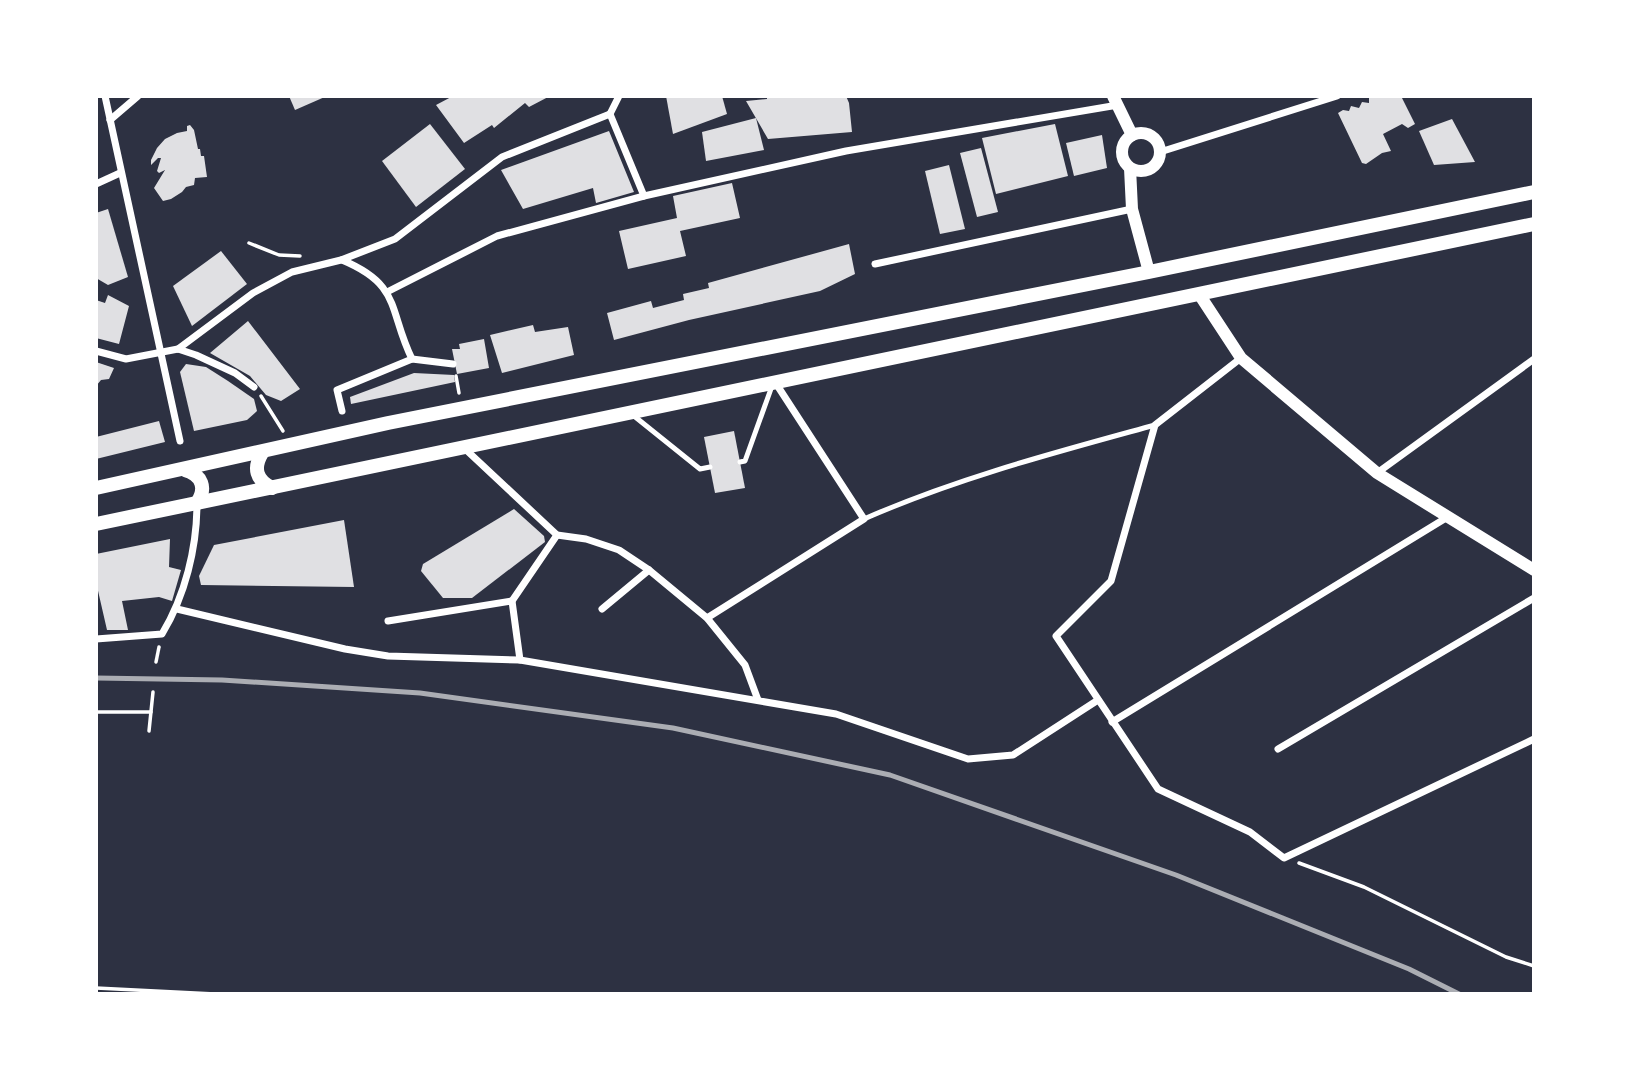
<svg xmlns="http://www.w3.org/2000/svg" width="1630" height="1090" font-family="Figtree,sans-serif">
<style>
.building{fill:#e0e0e3}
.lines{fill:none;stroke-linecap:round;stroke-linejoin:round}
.path{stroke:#fff;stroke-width:3.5}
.service{stroke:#fff;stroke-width:5}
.minor{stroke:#fff;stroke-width:7}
.tertiary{stroke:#fff;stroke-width:12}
.secondary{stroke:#fff;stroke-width:14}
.rail{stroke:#abadb3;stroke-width:5}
</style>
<rect width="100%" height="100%" fill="#2d3142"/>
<!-- building -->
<g class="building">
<path d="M 289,96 L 327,96 L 295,110 Z"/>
<path d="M 453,96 L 550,96 L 529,107 L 525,103 L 494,128 L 492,125 L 464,143 L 436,105 Z"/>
<path d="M 666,96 L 722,96 L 727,114 L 673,134 Z"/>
<path d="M 767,96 L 846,96 L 849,103 L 852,132 L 768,139 L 746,101 L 767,99 Z"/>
<path d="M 1374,96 L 1401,96 L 1415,124 L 1408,128 L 1402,124 L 1383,134 L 1391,151 L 1382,153 L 1366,164 L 1362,163 L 1338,113 L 1343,110 L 1349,111 L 1351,106 L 1359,108 L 1362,102 L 1369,103 L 1369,98 Z"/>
<path d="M 756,118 L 764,150 L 706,161 L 702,132 Z"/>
<path d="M 1452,119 L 1475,162 L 1434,165 L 1419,131 Z"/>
<path d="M 430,124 L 465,169 L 416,207 L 382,161 Z"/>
<path d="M 1055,124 L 1068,176 L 996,194 L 982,138 Z"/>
<path d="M 190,125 L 194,130 L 198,149 L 200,149 L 201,156 L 204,156 L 207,177 L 195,178 L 194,185 L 186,187 L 182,192 L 171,199 L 163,201 L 154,188 L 165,170 L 159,173 L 157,171 L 161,158 L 158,158 L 151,165 L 151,160 L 157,148 L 165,139 L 177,133 L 187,131 L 187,126 Z"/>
<path d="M 609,131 L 634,192 L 596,203 L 593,188 L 523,209 L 501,170 Z"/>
<path d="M 1102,135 L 1107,168 L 1074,176 L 1066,143 Z"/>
<path d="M 981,148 L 998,212 L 977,217 L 960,153 Z"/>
<path d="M 949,165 L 965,229 L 940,234 L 925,171 Z"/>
<path d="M 732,183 L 740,218 L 680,231 L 686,256 L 628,269 L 619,231 L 677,218 L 673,196 Z"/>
<path d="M 108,209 L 128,277 L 108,285 L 96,278 L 96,213 Z"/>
<path d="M 849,244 L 855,274 L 820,291 L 689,320 L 614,340 L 607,313 L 651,301 L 653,308 L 684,300 L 683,294 L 709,288 L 708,283 Z"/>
<path d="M 221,251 L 247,284 L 192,326 L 173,286 Z"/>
<path d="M 108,295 L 129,306 L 119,344 L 96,338 L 96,300 L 105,303 Z"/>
<path d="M 248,321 L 300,389 L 281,401 L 266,395 L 250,376 L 210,353 Z"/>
<path d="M 533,325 L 535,332 L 568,327 L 574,355 L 502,373 L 490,335 Z"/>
<path d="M 484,339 L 489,368 L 457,374 L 452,349 L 460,349 L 459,344 Z"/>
<path d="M 96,362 L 114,368 L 109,379 L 101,380 L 96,386 Z"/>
<path d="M 186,364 L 206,367 L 228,381 L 254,399 L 257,411 L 247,420 L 194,431 L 180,372 Z"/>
<path d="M 414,373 L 454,375 L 455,382 L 351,404 L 350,397 Z"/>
<path d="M 159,421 L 165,442 L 96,459 L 96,437 Z"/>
<path d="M 734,431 L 745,488 L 715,493 L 704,437 Z"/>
<path d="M 514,509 L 544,536 L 545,542 L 472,598 L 443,598 L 421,571 L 423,564 Z"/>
<path d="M 344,520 L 354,587 L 201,585 L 199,576 L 214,545 Z"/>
<path d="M 170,539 L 169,567 L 181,570 L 172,601 L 159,597 L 122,601 L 128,630 L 107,630 L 96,582 L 96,554 Z"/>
</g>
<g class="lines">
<!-- path -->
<g class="path">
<path d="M 249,243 L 279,255 L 300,256"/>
<path d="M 456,376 L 459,393"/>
<path d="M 261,396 L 283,431"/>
<path d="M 156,662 L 159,647"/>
<path d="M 96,712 L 151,712"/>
<path d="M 149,731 L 153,692"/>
<path d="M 1299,863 L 1364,887 L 1506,957 L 1534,966"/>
<path d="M 96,988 L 215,994"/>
</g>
<!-- service -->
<g class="service">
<path d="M 634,416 L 700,469 L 710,467"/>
<path d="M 740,462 L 745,461 L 772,386"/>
<path d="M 864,519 C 957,478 1057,452 1155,425"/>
</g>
<!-- minor -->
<g class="minor">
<path d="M 105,96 L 180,441"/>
<path d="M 610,114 L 644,196"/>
<path d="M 110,120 L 138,96"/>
<path d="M 1160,152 L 1337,96"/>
<path d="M 96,184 L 120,173"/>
<path d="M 342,260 C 402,285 388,310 412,359 L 337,390 L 342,411"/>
<path d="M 875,264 L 1132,209"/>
<path d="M 387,292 L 497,236 L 644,196 L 846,151 L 1118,105"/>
<path d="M 178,349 L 253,293 L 292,272 L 341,260 L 395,239 L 502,157 L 610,114 L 619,96"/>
<path d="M 96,351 L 126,359 L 178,349 L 196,355 L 235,373 L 254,387"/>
<path d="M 1241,358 L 1155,425 L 1111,581 L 1056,636 L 1158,789 L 1250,832 L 1284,858 L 1534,739"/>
<path d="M 412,359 L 453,364"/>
<path d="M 463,447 L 557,535 L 586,539 L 619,550 L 649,570 L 707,618 L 745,665 L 758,700"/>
<path d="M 1377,473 L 1534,359"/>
<path d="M 177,609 L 345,649 L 388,656 L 520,660 L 836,714 L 968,759 L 1013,755 L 1098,700"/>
<path d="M 602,609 L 649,570"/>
<path d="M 707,618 L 864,519 L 775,382"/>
<path d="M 388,621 L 512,601"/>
<path d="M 96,639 L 162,634 C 185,596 197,548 197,503"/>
<path d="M 520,660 L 512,601 L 557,535"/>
<path d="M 1112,722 L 1446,518"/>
<path d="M 1278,749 L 1534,598"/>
</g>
<!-- tertiary -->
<g class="tertiary">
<path d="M 1113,96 L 1132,135"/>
<circle cx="1141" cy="152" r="19"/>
<path d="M 1130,168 L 1132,209 L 1149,272"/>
<path d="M 1199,294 L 1241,358 L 1377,473 L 1534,570"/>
</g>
<!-- secondary -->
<g class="secondary">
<path d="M 262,453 C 253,468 256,480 272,488"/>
<path d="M 185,470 C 202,475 207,488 197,503"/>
<path d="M 96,488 L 388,423 L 1149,272 L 1534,192"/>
<path d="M 96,524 L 1534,224"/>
</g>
<!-- rail -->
<path class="rail" d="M 96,678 L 222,680 L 420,693 L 673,728 L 890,775 L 1176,875 L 1409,969 L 1459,994"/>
</g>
<!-- border -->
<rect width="1630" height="1090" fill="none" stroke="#ffffff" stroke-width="196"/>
</svg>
